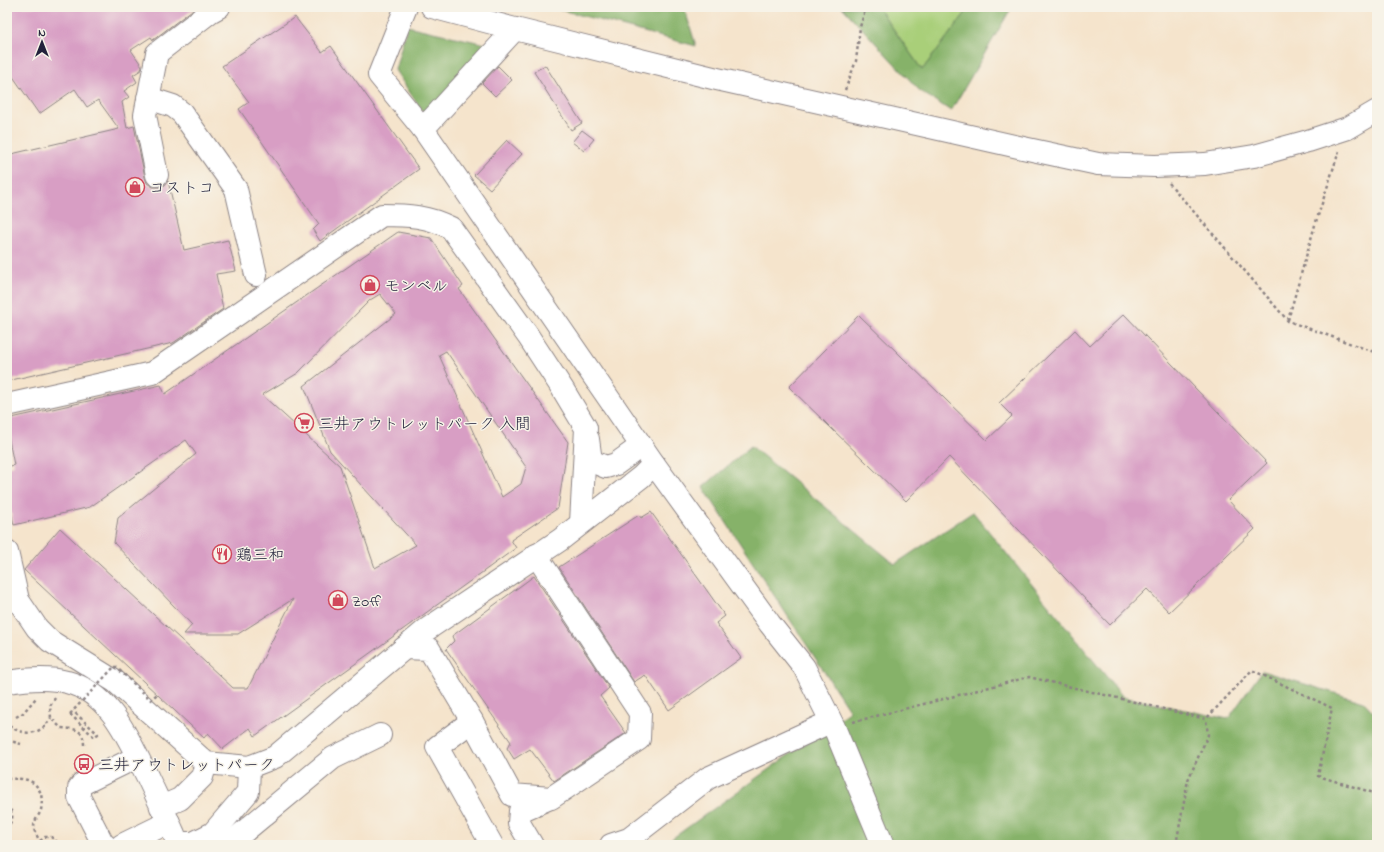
<svg xmlns="http://www.w3.org/2000/svg" width="1384" height="852" font-family="'Indie Flower','Klee One',sans-serif">
<style>
.green{fill:#a9cf79;stroke:#66785a}
.forest{fill:#86b269;stroke:#546a52}
.building{fill:#d89ec4;fill-rule:evenodd}
.lines{fill:none;stroke-linecap:round;stroke-linejoin:round}
.minor-casing{stroke:#8c8384;stroke-width:24}
.path{stroke:#8c8384;stroke-width:2.5;stroke-dasharray:3 3;stroke-linecap:butt}
.minor{stroke:#fff;stroke-width:22}
.path-bridge{stroke:#8c8384;stroke-width:2.5;stroke-dasharray:3 3;stroke-linecap:butt}
.labels{text-anchor:middle;stroke-width:3;stroke-linejoin:round;paint-order:stroke}
.poi-label{font-size:16px;fill:#22223b;stroke:#f7f3e8;text-anchor:start}
</style>
<rect width="100%" height="100%" fill="#f7f3e8"/>
<filter id="ink" filterUnits="userSpaceOnUse"><feTurbulence type="fractalNoise" baseFrequency=".025" numOctaves="2"/><feDisplacementMap in="SourceGraphic" scale="8" xChannelSelector="R" yChannelSelector="G"/><feConvolveMatrix kernelMatrix="1 2 1 2 8 2 1 2 1" color-interpolation-filters="sRGB"/></filter>
<filter id="wash" filterUnits="userSpaceOnUse"><feTurbulence type="fractalNoise" baseFrequency=".012" numOctaves="4" result="noise"/><feDisplacementMap in="SourceGraphic" scale="16" xChannelSelector="R" yChannelSelector="G"/><feGaussianBlur stdDeviation="0.9" result="paint"/><feColorMatrix in="noise" values="0 0 0 0 0 0 0 0 0 0 0 0 0 0 0 0 0 1.4 0 .05"/><feComposite in="paint" operator="in"/></filter>
<g filter="url(#wash)">
<rect width="100%" height="100%" fill="#f5e4cc"/>
<!-- green -->
<path class="green" d="M 878,7 L 966,7 L 967,11 L 922,70 Z"/>
<!-- forest -->
<g class="forest">
<path d="M 550,7 L 684,7 L 696,46 Z"/>
<path d="M 842,7 L 878,7 L 922,70 L 967,11 L 966,7 L 1012,7 L 951,111 L 920,91 Z"/>
<path d="M 407,26 L 490,45 L 426,117 L 395,70 Z"/>
<path d="M 751,446 L 895,564 L 973,512 L 1123,697 L 1228,719 L 1262,671 L 1364,702 L 1377,716 L 1377,845 L 663,845 L 850,711 L 703,487 Z"/>
</g>
<g id="blocks">
<!-- building -->
<g class="building">
<path d="M 14,7 L 196,7 L 153,40 L 151,37 L 131,50 L 142,66 L 141,70 L 133,75 L 137,82 L 124,91 L 129,97 L 122,102 L 127,128 L 134,126 L 145,177 L 147,183 L 153,187 L 159,187 L 165,185 L 168,181 L 184,250 L 228,240 L 236,271 L 216,274 L 223,309 L 173,343 L 7,381 L 7,155 L 119,129 L 98,100 L 87,107 L 75,89 L 39,114 L 7,68 L 7,12 Z"/>
<path d="M 295,17 L 322,52 L 331,46 L 419,169 L 320,241 L 313,230 L 319,224 L 239,109 L 249,102 L 222,66 Z"/>
<path d="M 545,65 L 582,123 L 571,130 L 534,72 Z"/>
<path d="M 498,66 L 512,80 L 495,96 L 482,83 Z"/>
<path d="M 582,130 L 594,139 L 584,151 L 572,142 Z"/>
<path d="M 507,140 L 522,154 L 490,189 L 474,175 Z"/>
<path d="M 398,232 L 431,238 L 463,286 L 459,289 L 568,442 L 558,508 L 511,540 L 516,548 L 255,736 L 250,728 L 223,749 L 208,733 L 204,738 L 24,570 L 60,528 L 233,688 L 248,688 L 293,599 L 238,634 L 184,634 L 192,625 L 114,543 L 118,518 L 196,454 L 186,440 L 90,507 L 14,525 L 7,495 L 7,467 L 14,465 L 7,430 L 7,419 L 161,385 L 165,394 ZM 380,294 L 396,314 L 304,386 L 330,451 L 416,545 L 375,568 L 340,466 L 262,395 L 298,373 L 370,300 ZM 446,351 L 526,467 L 521,484 L 502,497 L 439,355 Z"/>
<path d="M 1124,314 L 1267,463 L 1228,500 L 1255,529 L 1169,612 L 1147,589 L 1110,625 L 949,457 L 906,501 L 789,387 L 859,315 L 987,440 L 1012,416 L 999,403 L 1075,330 L 1090,346 Z"/>
<path d="M 651,512 L 725,616 L 716,623 L 741,658 L 669,710 L 645,675 L 634,682 L 559,567 L 639,515 L 641,518 Z"/>
<path d="M 534,576 L 609,688 L 600,696 L 626,733 L 554,781 L 530,749 L 514,759 L 507,748 L 511,742 L 446,649 L 454,641 L 452,636 Z"/>
</g>
</g>
</g>
<g filter="url(#ink)">
<use href="#blocks" fill-opacity="0" stroke="#8c8384" stroke-width="1"/>
<g class="lines">
<!-- minor casing -->
<g class="minor-casing">
<g id="minor">
<path d="M 406,7 L 379,75 L 423,129 L 654,464 L 770,624 L 804,667 L 834,727 L 883,845"/>
<path d="M 432,7 L 515,29 L 717,79 L 1023,148 L 1098,164 L 1155,166 L 1205,164 L 1254,156 L 1308,141 L 1348,128 L 1377,111"/>
<path d="M 148,98 L 173,106 L 182,113 L 236,189 L 256,275"/>
<path d="M 423,129 L 515,29"/>
<path d="M 157,175 L 145,115 L 157,53 L 210,12 L 219,7"/>
<path d="M 7,405 L 152,373 L 382,215 C 408,215 428,216 451,228 L 528,336 L 562,388 L 586,428 L 581,523"/>
<path d="M 588,439 L 591,461 L 606,467 L 616,464 L 641,446"/>
<path d="M 7,552 L 18,600 L 37,628 L 50,641 L 116,682 L 206,763 L 249,767 L 275,757 L 426,630 L 560,540 L 641,477 L 654,464"/>
<path d="M 404,648 L 429,649 L 472,721 L 512,795 L 551,798 L 639,739 L 640,713 L 536,555"/>
<path d="M 7,682 C 26,679 49,677 67,682 C 111,693 129,740 147,776 C 156,795 165,814 174,834 L 178,845"/>
<path d="M 472,721 L 437,747 L 492,845"/>
<path d="M 161,807 L 180,799 L 202,777 L 206,763"/>
<path d="M 178,843 L 193,843 L 213,833 L 248,792 L 249,767"/>
<path d="M 105,845 L 102,842 L 79,797 L 79,788 L 82,784 L 137,757"/>
<path d="M 122,845 L 169,822"/>
<path d="M 229,845 L 240,835 L 333,758 L 380,735"/>
<path d="M 532,845 L 519,823 L 520,811 L 548,799"/>
<path d="M 611,845 L 629,839 L 708,778 L 830,722"/>
</g>
</g>
<!-- path -->
<g class="path">
<path d="M 845,90 L 856,61 L 860,27 L 866,7"/>
<path d="M 1169,183 L 1288,321 L 1377,353"/>
<path d="M 1288,320 L 1315,225 L 1339,151"/>
<path d="M 55,698 L 50,706 L 51,718 L 61,728 C 76,729 84,729 84,746"/>
<path d="M 70,714 L 94,737 L 98,734 L 73,711"/>
<path d="M 16,717 L 23,713 L 36,698"/>
<path d="M 7,718 L 9,726 L 7,737"/>
<path d="M 853,722 L 1029,677 L 1206,719 L 1252,670 L 1332,708 L 1318,776 L 1377,794"/>
<path d="M 9,726 C 26,736 40,736 51,718"/>
<path d="M 7,741 L 14,742 L 21,744"/>
<path d="M 7,779 C 23,778 35,778 41,794 C 42,799 42,805 41,810 C 39,816 34,820 34,827 C 34,834 40,838 40,845"/>
<path d="M 7,805 C 13,811 15,820 7,826"/>
<path d="M 40,841 L 45,837 L 51,837 L 57,842 L 57,845"/>
<path d="M 1176,845 L 1188,780 L 1208,735 L 1206,719"/>
</g>
<!-- minor -->
<use href="#minor" class="minor"/>
<!-- path-bridge -->
<path class="path-bridge" d="M 70,714 L 115,666 L 151,700 L 157,694"/>
</g>
</g>
<!-- icons -->
<defs>
<g id="shop-ring" transform="scale(1)"><circle r="9.5" fill="#f7f3e8" stroke="#d1495b" stroke-width="1.5"/><path d="M-5-2.5h2.3a2.7 3.5 0 0 1 5.4 0H5L5.5 6h-11ZM-1.5-2.5h3a1.5 2.3 0 0 0-3 0Z" fill="#d1495b"/></g>
<g id="supermarket-ring" transform="scale(1)"><circle r="9.5" fill="#f7f3e8" stroke="#d1495b" stroke-width="1.5"/><path d="M-6-5.5h2.5l.6 2H6L4.5 2H-2.5L-4.4-4H-6ZM-1.5 3.2a1.3 1.3 0 1 0 .1 0ZM3 3.2a1.3 1.3 0 1 0 .1 0Z" fill="#d1495b"/></g>
<g id="restaurant-ring" transform="scale(1)"><circle r="9.5" fill="#f7f3e8" stroke="#d1495b" stroke-width="1.5"/><path d="M-5-6h1v4h1v-4h1v4h1v-4h1v5L-1.5 .5V6h-2V.5L-5-1ZM5-6V6H3V1.5H1.5Q1.5-4 5-6Z" fill="#d1495b"/></g>
<g id="bus-ring" transform="scale(1)"><circle r="9.5" fill="#f7f3e8" stroke="#d1495b" stroke-width="1.5"/><path d="M-5-6H5V4H4V6H2V4H-2V6H-4V4H-5ZM-3.5-4V0h7V-4ZM-3.5 1.2v1.5H-2V1.2ZM2 1.2v1.5H3.5V1.2Z" fill="#d1495b"/></g>
</defs>
<g fill-rule="evenodd">
<use href="#shop-ring" x="135" y="187"/>
<use href="#shop-ring" x="370" y="285"/>
<use href="#supermarket-ring" x="304" y="423"/>
<use href="#restaurant-ring" x="222" y="554"/>
<use href="#shop-ring" x="338" y="600"/>
<use href="#bus-ring" x="84" y="764"/>
</g>
<g class="labels">
<!-- poi labels -->
<g class="poi-label">
<text x="149" y="193">コストコ</text>
<text x="384" y="291">モンベル</text>
<text x="318" y="429">三井アウトレットパーク 入間</text>
<text x="236" y="560">鶏三和</text>
<text x="352" y="606">Zoff</text>
<text x="98" y="770">三井アウトレットパーク</text>
</g>
</g>
<!-- margin -->
<rect width="1384" height="852" fill="none" stroke="#f7f3e8" stroke-width="24"/>
<!-- north arrow -->
<g transform="translate(42 42)" stroke="#f7f3e8" stroke-width="3" paint-order="stroke">
<path d="M0-3L7 15L0 10L-7 15Z" fill="#22223b"/>
<text y="-6" font-size="11" font-weight="bold" text-anchor="middle" fill="#22223b">N</text>
</g>
</svg>
